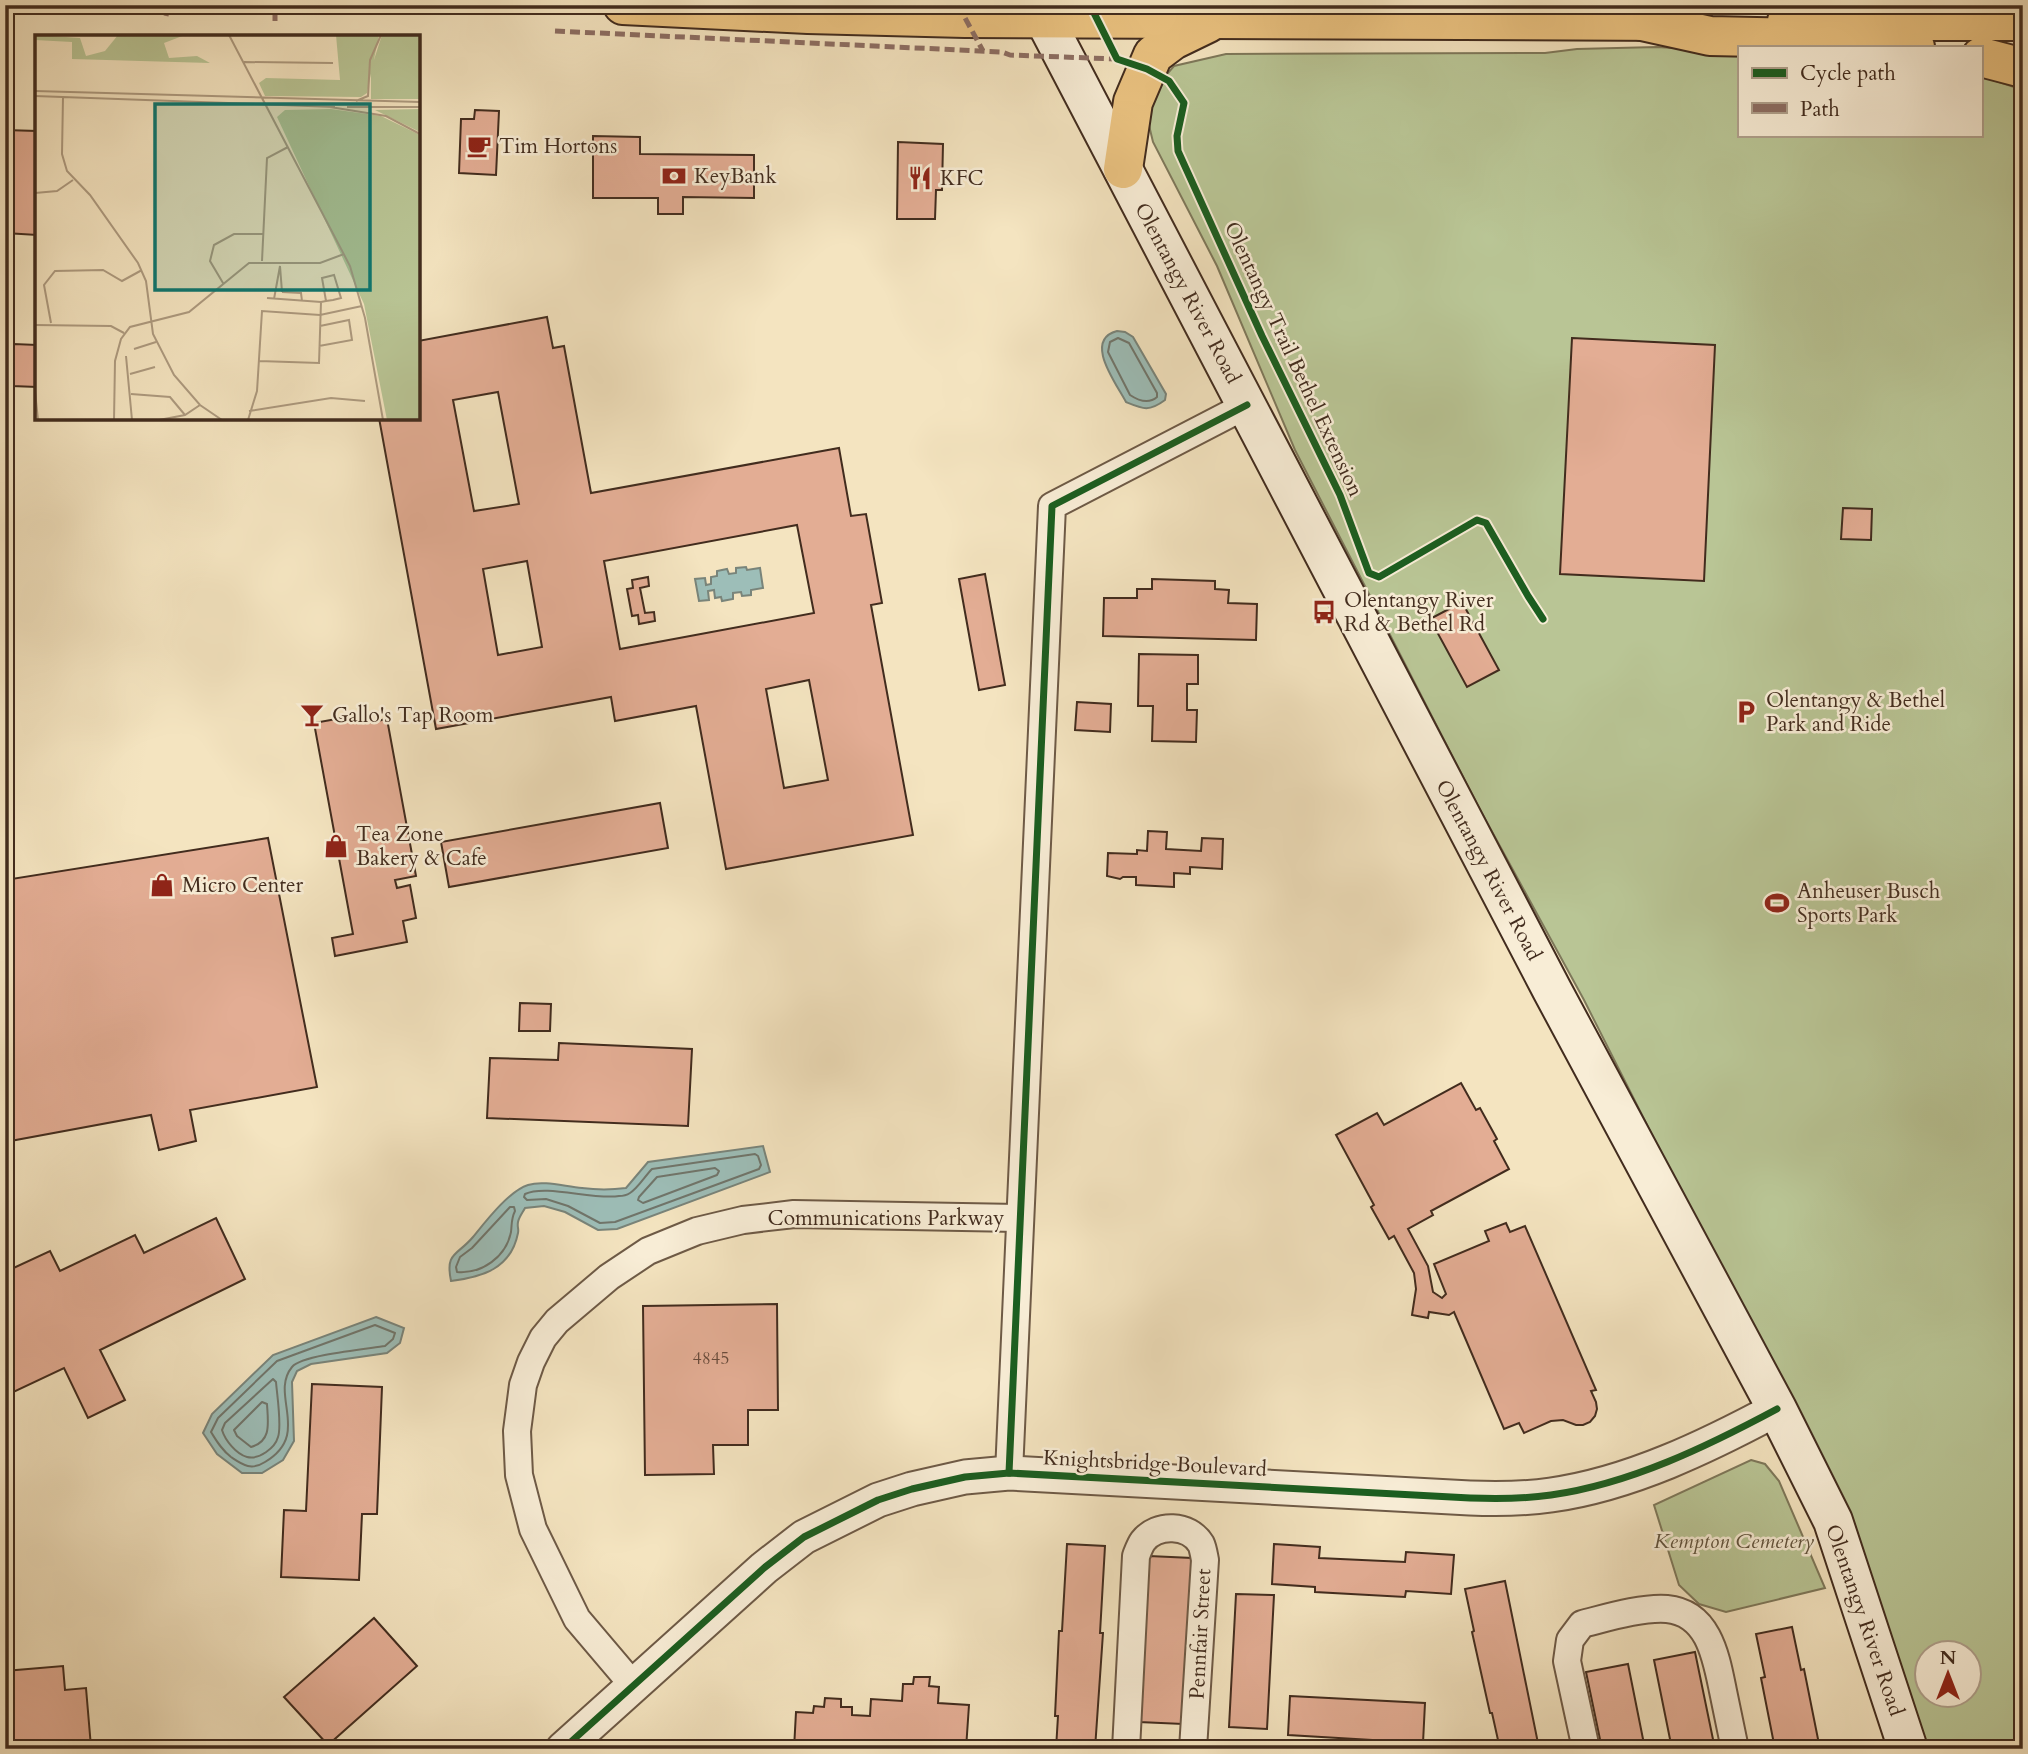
<svg xmlns="http://www.w3.org/2000/svg" width="2028" height="1754" font-family="Cardo,serif">
<style>
.green{fill:#b9c595;stroke:#7e785a;stroke-width:2;fill-rule:evenodd}
.water{fill:#9dbeb8;stroke:#79847a;stroke-width:2}
.lines{fill:none;stroke-linecap:round;stroke-linejoin:round}
.shore{stroke:#70756b;stroke-width:2}
.building{fill:#e3ad94;stroke:#422c1e;stroke-width:2;fill-rule:evenodd}
.minor-casing{stroke:#6e5a46;stroke-width:30}
.tertiary-casing{stroke:#6e5a46;stroke-width:37}
.secondary-casing{stroke:#422c1e;stroke-width:42}
.primary-casing{stroke:#422c1e;stroke-width:42}
.motorway-casing{stroke:#422c1e;stroke-width:42}
.minor{stroke:#f8edd6;stroke-width:26}
.tertiary{stroke:#f8edd6;stroke-width:33}
.secondary{stroke:#f8edd6;stroke-width:38}
.primary{stroke:#eac280;stroke-width:38}
.motorway{stroke:#eac280;stroke-width:38}
.quiet{stroke:#8d6e63;stroke-width:5;stroke-dasharray:10 5;stroke-linecap:butt}
.cycleway-casing{stroke:#f8edd6;stroke-width:11}
.cycleway{stroke:#1b5e20;stroke-width:7}
.labels{text-anchor:middle;stroke-width:5;stroke-linejoin:round;paint-order:stroke}
.number-label{font-size:18px;fill:#6a4c3c}
.poi-label{font-size:21px;fill:#422c1e;stroke:#f8edd6;text-anchor:start}
.street-label{font-size:21px;fill:#422c1e;stroke:#f8edd6}
.park-label{font-size:21px;font-style:italic;fill:#60523c;stroke:#f8edd6}
.inset-road{fill:none;stroke:#ad9a7f;stroke-width:2}
.view{fill:#0f766e;fill-opacity:0.15;stroke:#0f766e;stroke-width:3.5}
.inset-edge{fill:none;stroke:#422c1e;stroke-width:3.5}
</style>
<rect width="100%" height="100%" fill="#f4e4c0"/>
<filter id="stains"><feTurbulence type="fractalNoise" baseFrequency=".00286" numOctaves="4"/><feColorMatrix values="0 0 0 0 .2 0 0 0 0 .09 0 0 0 0 .02 0 0 0 .5 -.17"/></filter>
<radialGradient id="worn" r=".72"><stop offset=".6" stop-color="#630" stop-opacity="0"/><stop offset="1" stop-color="#630" stop-opacity=".3"/></radialGradient>
<!-- green -->
<g class="green">
<path d="M 1657,47 L 1739,52 L 1739,135 L 1981,135 L 1981,76 L 2023,90 L 2023,1749 L 1928,1749 L 1896,1651 L 1854,1535 L 1584,1000 L 1478,806 L 1295,450 L 1217,266 L 1153,142 L 1147,117 L 1161,81 L 1174,66 L 1226,54 L 1545,53 L 1577,49 ZM 1926,1652 L 1968,1652 L 1968,1694 L 1926,1694 Z"/>
<path d="M 1751,1460 L 1765,1464 L 1779,1481 L 1825,1588 L 1726,1612 L 1699,1604 L 1679,1585 L 1654,1505 Z"/>
</g>
<!-- water -->
<g class="water">
<path d="M 1117,331 L 1125,332 L 1133,337 L 1166,394 L 1165,400 C 1149,412 1143,409 1126,402 C 1116,383 1083,340 1117,331 Z"/>
<path d="M 746,567 L 747,570 L 760,568 L 763,588 L 751,590 L 751,595 L 742,596 L 741,592 L 733,593 L 733,599 L 722,601 L 721,597 L 715,598 L 714,590 L 708,591 L 709,600 L 699,601 L 695,579 L 705,578 L 706,585 L 711,584 L 711,577 L 717,576 L 717,571 L 727,569 L 729,574 L 736,573 L 736,568 Z"/>
<path d="M 763,1146 L 770,1172 L 617,1229 L 598,1230 L 565,1212 L 544,1206 L 525,1208 C 523,1212 519,1217 518,1222 C 517,1228 519,1228 518,1233 C 511,1269 482,1277 451,1281 C 445,1252 457,1256 473,1237 C 486,1221 509,1191 528,1185 C 544,1180 566,1187 582,1188 C 597,1190 611,1190 626,1188 L 648,1162 Z"/>
<path d="M 376,1317 L 404,1328 L 400,1343 L 387,1353 L 311,1364 L 297,1371 L 292,1382 L 294,1441 L 283,1460 L 262,1473 L 242,1473 L 217,1454 L 203,1433 L 212,1414 L 273,1355 Z"/>
</g>
<g class="lines">
<!-- shore -->
<g class="shore">
<path d="M 1118,338 L 1129,343 L 1157,393 L 1157,397 C 1149,404 1139,401 1130,395 L 1108,352 L 1110,342 Z"/>
<path d="M 755,1154 L 758,1156 L 761,1165 L 759,1169 L 615,1222 L 600,1223 L 568,1206 L 546,1199 L 527,1200 L 524,1197 L 525,1194 C 546,1184 592,1200 619,1196 C 622,1196 627,1195 630,1193 C 638,1188 645,1176 652,1169 Z"/>
<path d="M 715,1168 L 719,1171 L 717,1175 L 643,1203 L 638,1200 L 639,1197 L 657,1177 Z"/>
<path d="M 510,1207 L 514,1207 L 515,1211 C 511,1219 512,1224 511,1232 C 506,1257 482,1274 457,1272 L 456,1267 L 460,1257 L 472,1248 Z"/>
<path d="M 375,1325 L 395,1333 L 393,1339 L 385,1346 C 366,1349 302,1355 292,1367 C 269,1395 312,1434 265,1462 C 251,1471 243,1465 231,1457 C 222,1450 217,1442 211,1432 L 218,1418 L 277,1361 Z"/>
<path d="M 273,1379 L 276,1382 C 277,1395 282,1426 278,1437 C 275,1448 259,1460 247,1457 C 236,1454 225,1440 222,1430 L 225,1423 Z"/>
<path d="M 262,1402 L 267,1404 C 268,1423 272,1441 251,1447 L 237,1436 L 234,1430 Z"/>
</g>
</g>
<!-- building -->
<g class="building">
<path d="M 475,110 L 499,111 L 496,175 L 459,173 L 461,119 L 474,119 Z"/>
<path d="M 5,130 L 37,131 L 37,235 L 5,233 Z"/>
<path d="M 593,136 L 640,137 L 640,154 L 754,155 L 754,198 L 683,197 L 683,214 L 658,214 L 658,198 L 593,198 Z"/>
<path d="M 898,142 L 943,144 L 942,190 L 936,190 L 935,219 L 897,219 Z"/>
<path d="M 547,317 L 553,348 L 564,346 L 591,493 L 839,448 L 851,516 L 866,514 L 882,603 L 871,605 L 913,835 L 726,869 L 696,706 L 615,721 L 611,697 L 436,729 L 379,418 L 418,418 L 418,341 ZM 498,392 L 519,504 L 474,511 L 453,400 ZM 797,525 L 814,613 L 620,649 L 604,561 ZM 527,561 L 542,647 L 498,655 L 483,569 ZM 809,680 L 828,780 L 784,788 L 766,689 Z"/>
<path d="M 1572,338 L 1715,345 L 1704,581 L 1560,574 Z"/>
<path d="M 37,342 L 37,387 L 12,386 L 14,344 L 37,345 Z"/>
<path d="M 1843,508 L 1872,509 L 1871,540 L 1841,539 Z"/>
<path d="M 985,574 L 1005,685 L 979,690 L 959,579 Z"/>
<path d="M 648,577 L 649,586 L 640,588 L 645,613 L 654,612 L 655,621 L 639,624 L 638,615 L 632,616 L 627,589 L 633,588 L 632,580 Z"/>
<path d="M 1152,579 L 1215,581 L 1215,589 L 1229,590 L 1228,603 L 1257,604 L 1256,640 L 1103,636 L 1104,598 L 1137,598 L 1137,589 L 1152,589 Z"/>
<path d="M 1462,602 L 1499,670 L 1467,687 L 1430,619 Z"/>
<path d="M 1139,654 L 1198,655 L 1198,684 L 1187,684 L 1187,710 L 1197,710 L 1196,742 L 1152,741 L 1153,706 L 1138,706 Z"/>
<path d="M 1077,702 L 1111,704 L 1110,732 L 1075,730 Z"/>
<path d="M 364,714 L 366,723 L 387,719 L 416,876 L 395,880 L 397,888 L 410,885 L 416,918 L 403,921 L 407,942 L 335,956 L 332,938 L 353,934 L 314,723 Z"/>
<path d="M 660,803 L 668,848 L 449,887 L 441,842 Z"/>
<path d="M 1148,831 L 1167,832 L 1166,849 L 1201,851 L 1202,838 L 1223,839 L 1222,869 L 1190,867 L 1190,874 L 1174,873 L 1174,887 L 1136,885 L 1136,877 L 1123,877 L 1120,879 L 1107,876 L 1108,853 L 1137,854 L 1137,850 L 1147,851 Z"/>
<path d="M 268,838 L 317,1087 L 190,1110 L 196,1141 L 159,1150 L 151,1115 L 5,1142 L 5,880 Z"/>
<path d="M 520,1003 L 551,1004 L 550,1031 L 519,1031 Z"/>
<path d="M 559,1043 L 692,1049 L 688,1126 L 487,1118 L 490,1058 L 558,1060 Z"/>
<path d="M 1461,1083 L 1476,1110 L 1480,1108 L 1497,1139 L 1494,1141 L 1509,1169 L 1431,1211 L 1433,1215 L 1408,1229 L 1428,1266 L 1433,1292 L 1442,1298 L 1446,1294 L 1434,1264 L 1489,1241 L 1485,1231 L 1506,1223 L 1510,1232 L 1525,1226 L 1596,1390 L 1591,1391 L 1596,1402 L 1597,1409 L 1595,1416 L 1590,1422 L 1583,1425 L 1576,1425 L 1563,1420 L 1551,1421 L 1524,1433 L 1519,1423 L 1504,1429 L 1454,1312 L 1449,1315 L 1429,1312 L 1428,1318 L 1412,1315 L 1416,1289 L 1414,1273 L 1394,1236 L 1389,1239 L 1371,1207 L 1374,1205 L 1336,1135 L 1377,1113 L 1384,1125 Z"/>
<path d="M 216,1218 L 245,1279 L 100,1350 L 125,1400 L 88,1418 L 64,1368 L 5,1396 L 5,1272 L 50,1251 L 60,1271 L 135,1235 L 144,1253 Z"/>
<path d="M 777,1304 L 778,1410 L 748,1410 L 748,1445 L 713,1445 L 714,1474 L 645,1475 L 643,1306 Z"/>
<path d="M 312,1384 L 382,1387 L 377,1514 L 362,1514 L 359,1580 L 281,1577 L 284,1510 L 306,1511 Z"/>
<path d="M 1067,1544 L 1105,1546 L 1100,1633 L 1103,1633 L 1095,1749 L 1056,1749 L 1058,1716 L 1055,1716 L 1059,1631 L 1062,1631 Z"/>
<path d="M 1274,1544 L 1320,1547 L 1319,1558 L 1405,1562 L 1406,1552 L 1454,1555 L 1451,1594 L 1406,1591 L 1405,1597 L 1315,1592 L 1315,1587 L 1272,1584 Z"/>
<path d="M 1149,1556 L 1192,1558 L 1183,1724 L 1139,1722 Z"/>
<path d="M 1505,1581 L 1539,1748 L 1535,1749 L 1500,1749 L 1492,1713 L 1490,1713 L 1472,1632 L 1474,1631 L 1465,1589 Z"/>
<path d="M 1236,1594 L 1274,1595 L 1267,1729 L 1229,1727 Z"/>
<path d="M 374,1618 L 417,1666 L 328,1745 L 284,1697 Z"/>
<path d="M 1792,1627 L 1801,1670 L 1804,1669 L 1820,1749 L 1775,1749 L 1761,1678 L 1765,1677 L 1756,1634 Z"/>
<path d="M 1695,1652 L 1715,1749 L 1672,1749 L 1654,1660 Z"/>
<path d="M 1628,1664 L 1645,1749 L 1602,1749 L 1586,1672 Z"/>
<path d="M 63,1666 L 65,1690 L 86,1688 L 91,1747 L 5,1749 L 5,1671 Z"/>
<path d="M 914,1677 L 930,1677 L 929,1686 L 939,1687 L 938,1703 L 969,1705 L 966,1749 L 794,1749 L 796,1712 L 813,1713 L 814,1706 L 824,1707 L 825,1698 L 841,1699 L 841,1707 L 852,1707 L 852,1715 L 870,1716 L 871,1699 L 902,1701 L 903,1684 L 913,1684 Z"/>
<path d="M 1290,1696 L 1425,1703 L 1423,1743 L 1288,1735 Z"/>
</g>
<g class="lines">
<!-- minor casing -->
<g class="minor-casing">
<g id="minor">
<path d="M 1009,1473 L 1052,506 L 1247,405"/>
<path d="M 633,1685 L 577,1619 L 533,1529 L 519,1475 L 517,1431 L 523,1385 L 531,1362 L 543,1338 L 557,1321 L 609,1277 L 648,1251 L 697,1231 L 743,1220 L 794,1214 L 1020,1218"/>
<path d="M 1126,1749 L 1136,1556 C 1138,1551 1140,1545 1143,1541 C 1157,1523 1189,1524 1201,1544 C 1203,1548 1204,1555 1205,1560 L 1193,1749"/>
<path d="M 1586,1749 L 1567,1661 L 1570,1640 L 1582,1624 C 1606,1618 1642,1607 1667,1609 C 1709,1613 1716,1657 1723,1691 C 1727,1710 1731,1729 1735,1749"/>
</g>
</g>
<!-- tertiary casing -->
<g class="tertiary-casing">
<path id="tertiary" d="M 563,1749 L 764,1568 L 804,1537 L 878,1500 L 912,1489 L 965,1477 L 1009,1473 L 1470,1498 C 1497,1499 1524,1499 1551,1495 C 1630,1484 1708,1446 1777,1409"/>
</g>
<!-- secondary casing -->
<g class="secondary-casing">
<path id="secondary" d="M 1037,5 L 1552,990 L 1777,1409 L 1833,1521 L 1908,1749"/>
</g>
<!-- primary casing -->
<g class="primary-casing">
<g id="primary">
<path d="M 623,5 L 808,14 L 965,18 L 1674,21"/>
<path d="M 1787,21 L 2023,21"/>
<path d="M 1123,169 L 1133,102 L 1153,55 L 1173,40 L 1208,23"/>
</g>
</g>
<!-- motorway casing -->
<g class="motorway-casing">
<g id="motorway">
<path d="M 1642,21 L 1710,36 L 1805,38 L 1915,47"/>
<path d="M 1981,57 L 2023,68"/>
</g>
</g>
<!-- minor -->
<use href="#minor" class="minor"/>
<!-- tertiary -->
<use href="#tertiary" class="tertiary"/>
<!-- secondary -->
<use href="#secondary" class="secondary"/>
<!-- primary -->
<use href="#primary" class="primary"/>
<!-- motorway -->
<use href="#motorway" class="motorway"/>
<!-- quiet -->
<g class="quiet">
<path d="M 958,5 L 983,51"/>
<path d="M 166,16 L 168,5"/>
<path d="M 275,21 L 275,5"/>
<path d="M 555,31 L 1002,52 L 1010,55 L 1117,59"/>
</g>
<!-- cycleway casing -->
<g class="cycleway-casing">
<g id="cycleway">
<path d="M 1090,5 L 1117,59 L 1147,69 L 1169,81 L 1184,103 L 1177,136 L 1178,151 L 1262,336 L 1340,495 L 1369,573 L 1379,577 L 1477,520 L 1486,523 L 1528,596 L 1543,619"/>
<path d="M 1009,1473 L 1052,506 L 1247,405"/>
<path d="M 563,1749 L 764,1568 L 804,1537 L 878,1500 L 912,1489 L 965,1477 L 1009,1473 L 1470,1498 C 1497,1499 1524,1499 1551,1495 C 1630,1484 1708,1446 1777,1409"/>
</g>
</g>
<!-- cycleway -->
<use href="#cycleway" class="cycleway"/>
</g>
<!-- icons -->
<defs>
<g id="cafe-bare" transform="scale(1.89)"><path d="M-5.5-4.5H6V0H3Q3 3.5 0 3.5H-2.5Q-5.5 3.5-5.5 0ZM3-3.2v2h1.7v-2ZM-6 4.5H4V6H-6Z" fill="#8f2418" stroke="#f8edd6" stroke-width="2.5" paint-order="stroke"/></g>
<g id="bank-bare" transform="scale(1.89)"><path d="M-6-4H6V4H-6ZM0-2.3a2.3 2.3 0 1 0 0 4.6a2.3 2.3 0 1 0 0-4.6Z" fill="#8f2418" stroke="#f8edd6" stroke-width="2.5" paint-order="stroke"/></g>
<g id="restaurant-bare" transform="scale(1.89)"><path d="M-5-6h1v4h1v-4h1v4h1v-4h1v5L-1.5 .5V6h-2V.5L-5-1ZM5-6V6H3V1.5H1.5Q1.5-4 5-6Z" fill="#8f2418" stroke="#f8edd6" stroke-width="2.5" paint-order="stroke"/></g>
<g id="bus-bare" transform="scale(1.89)"><path d="M-5-6H5V4H4V6H2V4H-2V6H-4V4H-5ZM-3.5-4V0h7V-4ZM-3.5 1.2v1.5H-2V1.2ZM2 1.2v1.5H3.5V1.2Z" fill="#8f2418" stroke="#f8edd6" stroke-width="2.5" paint-order="stroke"/></g>
<g id="parking-bare" transform="scale(1.89)"><path d="M-3.5-5.5H1a3.5 3.5 0 0 1 0 7H-1V5.5H-3.5ZM-1-3.4V-.6H.8a1.4 1.4 0 0 0 0-2.8Z" fill="#8f2418" stroke="#f8edd6" stroke-width="2.5" paint-order="stroke"/></g>
<g id="bar-bare" transform="scale(1.89)"><path d="M-6-5H6L.8 .8V4.5H3.5V6h-7V4.5H-.8V.8Z" fill="#8f2418" stroke="#f8edd6" stroke-width="2.5" paint-order="stroke"/></g>
<g id="shop-bare" transform="scale(1.89)"><path d="M-5-2.5h2.3a2.7 3.5 0 0 1 5.4 0H5L5.5 6h-11ZM-1.5-2.5h3a1.5 2.3 0 0 0-3 0Z" fill="#8f2418" stroke="#f8edd6" stroke-width="2.5" paint-order="stroke"/></g>
<g id="stadium-bare" transform="scale(1.89)"><path d="M0-5a6.5 5 0 1 0 0 10a6.5 5 0 1 0 0-10ZM-3.5-1.8h7v3.6h-7Z" fill="#8f2418" stroke="#f8edd6" stroke-width="2.5" paint-order="stroke"/></g>
</defs>
<g fill-rule="evenodd">
<use href="#cafe-bare" x="479" y="146"/>
<use href="#bank-bare" x="674" y="176"/>
<use href="#restaurant-bare" x="920" y="178"/>
<use href="#bus-bare" x="1324" y="612"/>
<use href="#parking-bare" x="1746" y="712"/>
<use href="#bar-bare" x="312" y="715"/>
<use href="#shop-bare" x="336" y="846"/>
<use href="#shop-bare" x="162" y="885"/>
<use href="#stadium-bare" x="1777" y="903"/>
</g>
<g class="labels">
<!-- number labels -->
<g class="number-label">
<text x="711" y="1364">4845</text>
</g>
<!-- poi labels -->
<g class="poi-label">
<text x="499" y="153">Tim Hortons</text>
<text x="694" y="183">KeyBank</text>
<text x="940" y="185">KFC</text>
<text x="1344" y="607">Olentangy River<tspan x="1344" dy="24">Rd &amp; Bethel Rd</tspan></text>
<text x="1766" y="707">Olentangy &amp; Bethel<tspan x="1766" dy="24">Park and Ride</tspan></text>
<text x="332" y="722">Gallo's Tap Room</text>
<text x="356" y="841">Tea Zone<tspan x="356" dy="24">Bakery &amp; Cafe</tspan></text>
<text x="182" y="892">Micro Center</text>
<text x="1797" y="898">Anheuser Busch<tspan x="1797" dy="24">Sports Park</tspan></text>
</g>
<!-- street labels -->
<g class="street-label">
<text transform="translate(1188 293) rotate(62)" y="7">Olentangy River Road</text>
<text transform="translate(1294 359) rotate(65)" y="7">Olentangy Trail Bethel Extension</text>
<text transform="translate(1489 870) rotate(62)" y="7">Olentangy River Road</text>
<text x="886" y="1225">Communications Parkway</text>
<text transform="translate(1155 1463) rotate(3)" y="7">Knightsbridge Boulevard</text>
<text transform="translate(1865 1620) rotate(71)" y="7">Olentangy River Road</text>
<text transform="translate(1200 1634) rotate(-87)" y="7">Pennfair Street</text>
</g>
<!-- park labels -->
<g class="park-label">
<text x="1734" y="1548">Kempton Cemetery</text>
</g>
</g>
<!-- overview -->
<g transform="translate(35 35)">
<rect width="385" height="385" fill="#f4e4c0"/>
<path d="M 0,0 L 45,3 L 51,21 L 70,16 L 83,0 L 150,0 L 129,8 L 134,23 L 162,21 L 175,28 L 37,24 L 37,7 L 0,5 ZM 301,0 L 344,0 L 332,58 L 326,62 L 230,61 L 224,48 L 231,43 L 305,45 ZM 347,0 L 385,0 L 385,64 L 336,64 L 336,34 ZM 296,74 L 346,81 L 385,100 L 385,385 L 352,385 L 329,269 L 242,82 L 250,75 ZM 385,74 L 385,97 L 340,75 Z" fill="#b9c595"/>
<path class="inset-road" d="M 194,0 L 315,231 L 330,283 L 348,385M 209,27 L 298,28M 0,56 L 385,67M 0,61 L 300,72M 28,62 L 27,119 L 32,136 L 55,160 L 103,228 L 111,246 L 118,299 L 139,340 L 165,370 L 187,385M 321,66 L 333,61 L 335,25 L 346,0M 295,72 L 351,81 L 385,99M 312,72 L 385,72M 0,158 L 22,156 L 38,145M 227,226 L 232,123 L 253,112M 188,248 L 175,226 L 179,210 L 199,199 L 229,199M 247,257 L 266,258 L 267,266M 232,263 L 286,267 L 291,266 L 298,265 L 306,263 L 299,240 L 287,243 L 291,266M 239,264 L 245,231 L 247,257M 16,288 L 9,250 L 20,236 L 68,235 L 87,246 L 107,235M 0,290 L 76,291 L 89,298M 284,311 L 317,305 L 314,285 L 285,291M 99,314 L 121,307M 91,321 L 97,385M 224,326 L 284,328 L 286,267M 95,339 L 120,332M 0,356 L 3,385M 96,359 L 135,362 L 150,380M 214,376 L 296,363 L 330,366M 79,385 L 80,326 L 86,304 L 95,292 L 154,277 L 214,228 L 285,228 L 309,219M 124,385 L 150,380 L 165,370M 213,385 L 222,356 L 227,276 L 285,280 L 327,271"/>
<path class="view" d="M 120,69 L 335,69 L 335,255 L 120,255 Z"/>
<rect width="385" height="385" class="inset-edge"/>
</g>
<!-- margin -->
<rect width="2028" height="1754" fill="none" stroke="#f4e4c0" stroke-width="28"/>
<rect x="7" y="7" width="2014" height="1740" fill="none" stroke="#422c1e" stroke-width="3.5"/>
<rect x="14" y="14" width="2000" height="1726" fill="none" stroke="#422c1e" stroke-width="2"/>
<!-- legend -->
<rect x="1738" y="46" width="245" height="91" fill="#f8edd6" stroke="#afa08c" stroke-width="2"/>
<rect x="1752" y="68" width="35" height="10" fill="#1b5e20" stroke="#afa08c" stroke-width="2"/>
<text x="1800" y="80" font-size="21" fill="#422c1e">Cycle path</text>
<rect x="1752" y="103" width="35" height="10" fill="#8d6e63" stroke="#afa08c" stroke-width="2"/>
<text x="1800" y="116" font-size="21" fill="#422c1e">Path</text>
<!-- north arrow -->
<g transform="translate(1948 1674)"><circle r="33" fill="#f8edd6" stroke="#afa08c" stroke-width="2"/>
<path d="M0-5L12 26L0 18L-12 26Z" fill="#8f2418"/>
<text y="-10" font-size="19" font-weight="bold" text-anchor="middle" fill="#422c1e">N</text>
</g>
<rect width="100%" height="100%" filter="url(#stains)"/>
<rect width="100%" height="100%" fill="url(#worn)"/>
</svg>
